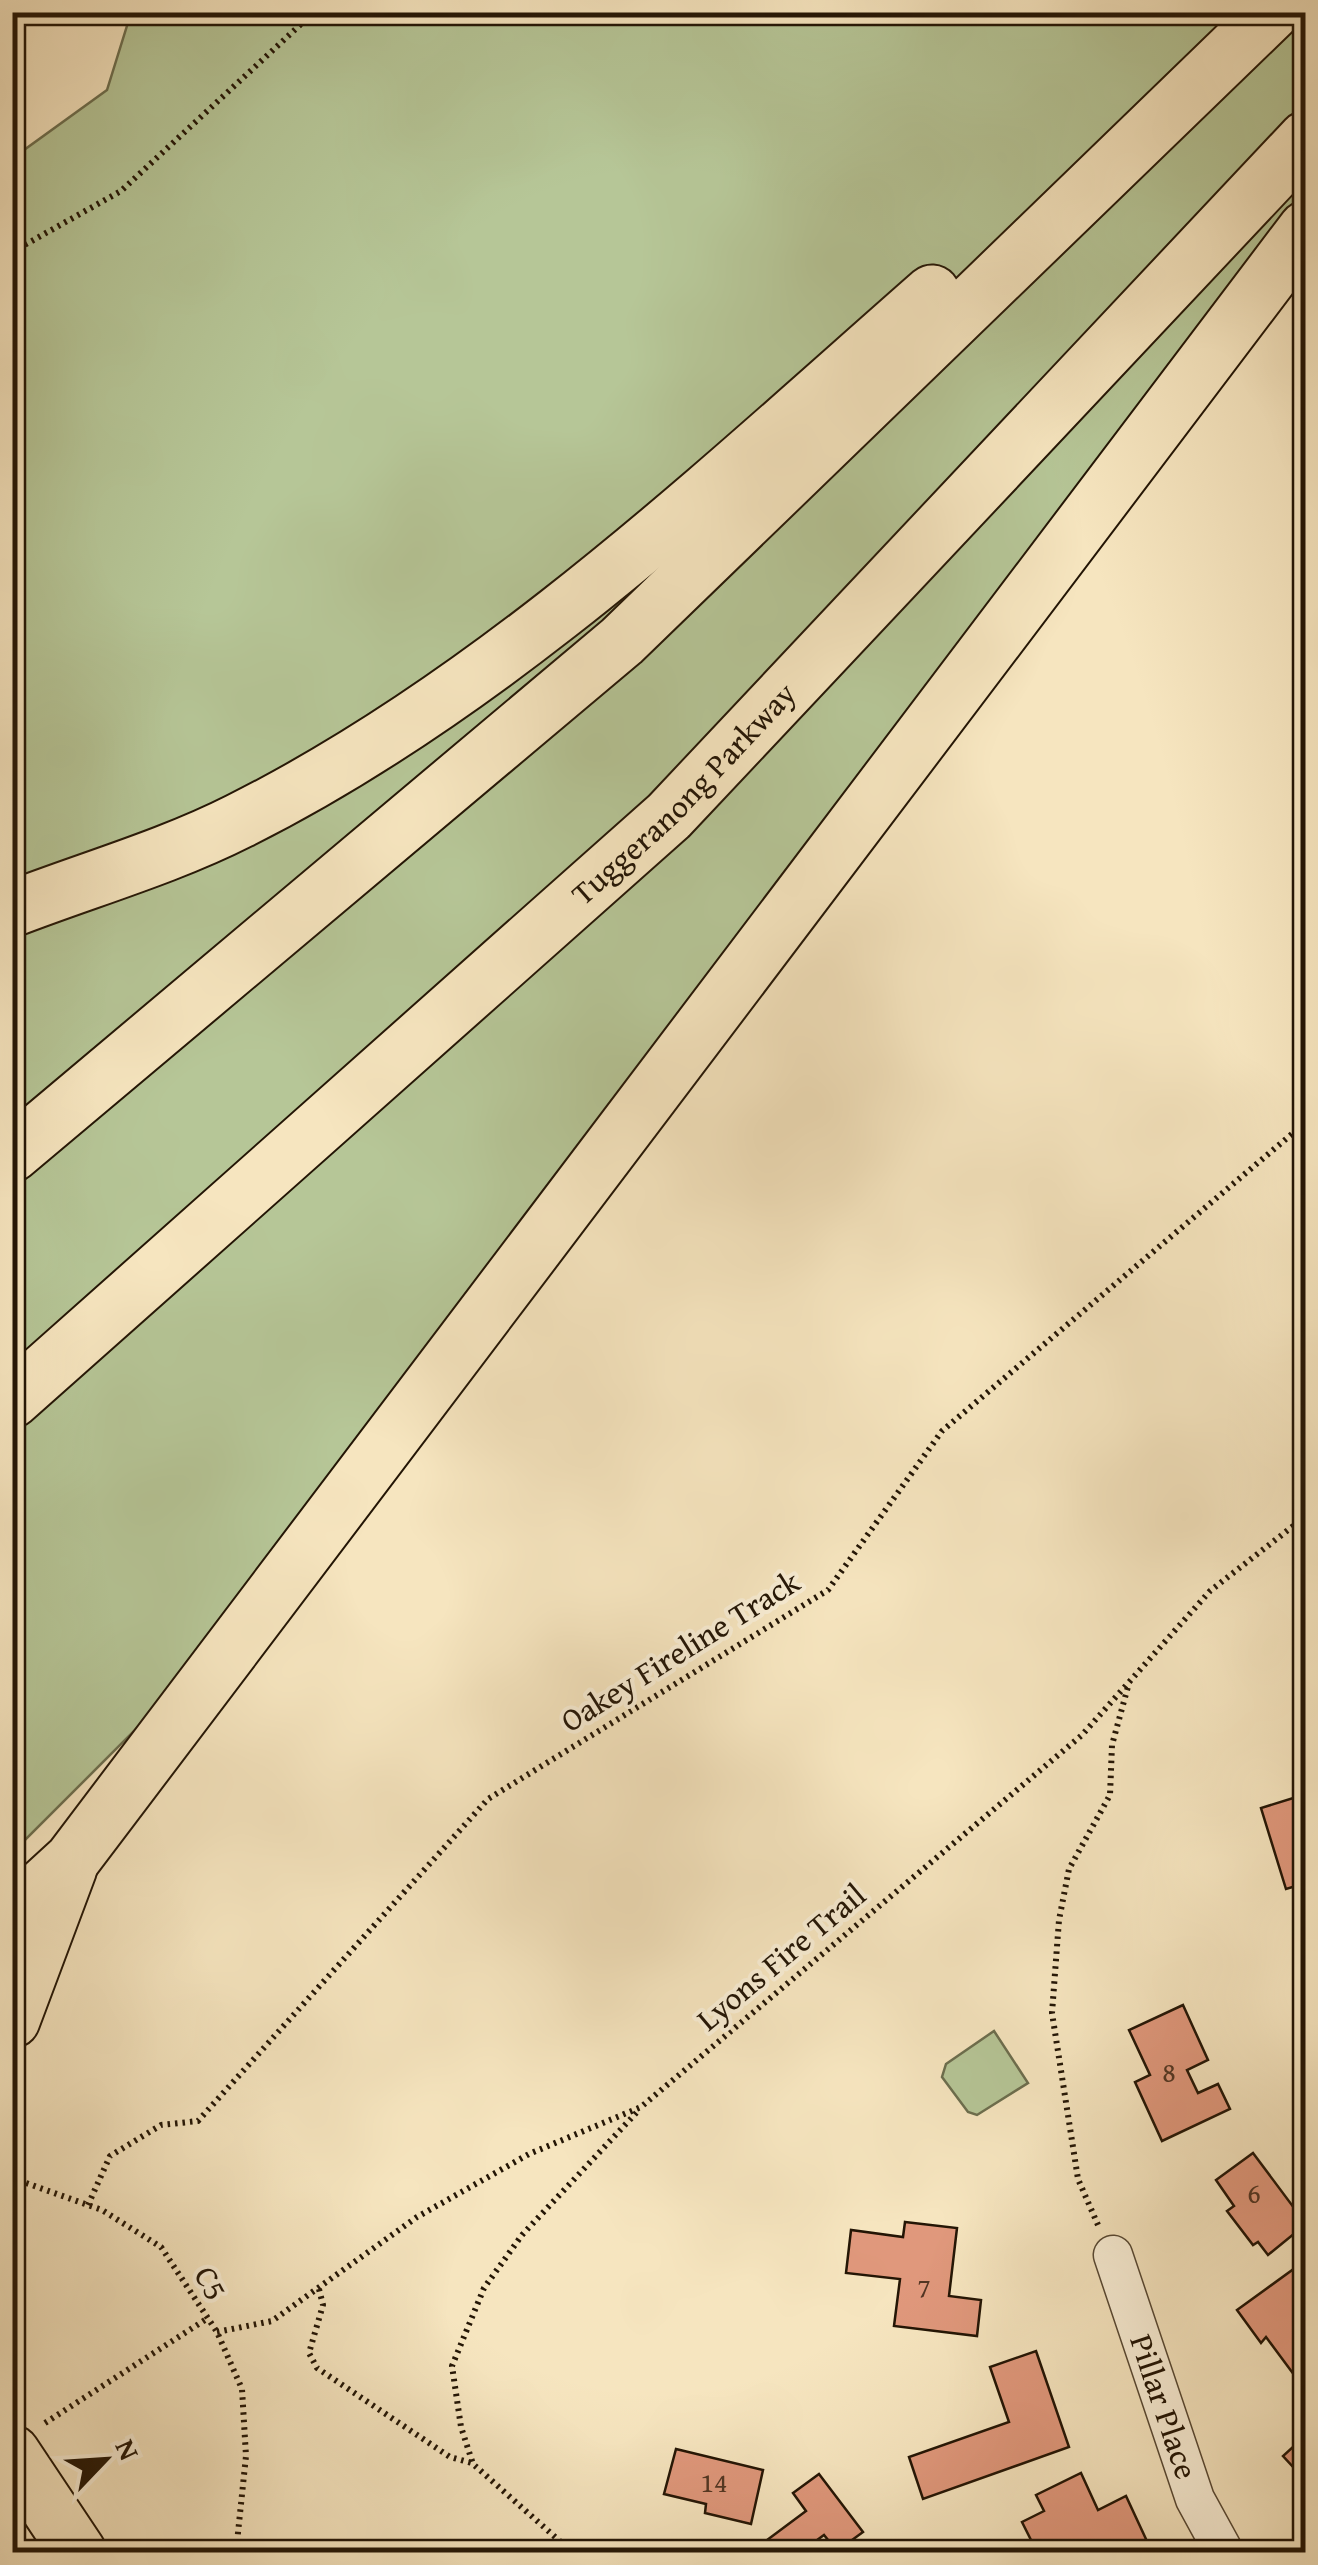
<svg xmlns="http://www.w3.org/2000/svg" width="1318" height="2565" font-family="'Gentium Book Plus',serif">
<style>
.green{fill:#b6c697;stroke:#6c6e4e;stroke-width:2.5}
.building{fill:#e0987c;stroke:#231505;stroke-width:2.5}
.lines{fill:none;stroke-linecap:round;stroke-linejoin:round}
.minor-casing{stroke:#584934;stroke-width:41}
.primary-casing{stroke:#231505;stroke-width:59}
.motorway-casing{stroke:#231505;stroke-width:59}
.path{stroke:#231505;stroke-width:6;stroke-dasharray:2.5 5;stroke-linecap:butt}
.minor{stroke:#f9eed5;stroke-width:38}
.primary{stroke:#f6e5bf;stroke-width:55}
.motorway{stroke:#f6e5bf;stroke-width:55}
.labels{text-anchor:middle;stroke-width:8;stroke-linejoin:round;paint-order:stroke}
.number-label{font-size:28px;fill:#523623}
.street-label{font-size:32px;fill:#231505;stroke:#f9eed5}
</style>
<rect width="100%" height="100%" fill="#f6e5bf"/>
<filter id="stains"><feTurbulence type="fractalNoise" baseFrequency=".002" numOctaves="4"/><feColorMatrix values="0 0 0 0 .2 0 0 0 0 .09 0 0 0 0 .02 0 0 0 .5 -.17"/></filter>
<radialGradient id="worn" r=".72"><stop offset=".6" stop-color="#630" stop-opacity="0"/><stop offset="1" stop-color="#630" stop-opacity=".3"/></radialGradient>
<!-- green -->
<g class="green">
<path d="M 131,13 L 1305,13 L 1305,216 L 250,1615 L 13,1852 L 13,158 L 107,90 Z"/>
<path d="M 994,2031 L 1028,2083 L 977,2115 L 968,2112 L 942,2077 L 946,2064 Z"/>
</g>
<!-- building -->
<g class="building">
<path d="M 1303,1795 L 1306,1883 L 1286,1889 L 1261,1808 Z"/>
<path d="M 1183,2005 L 1208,2060 L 1187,2070 L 1198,2093 L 1218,2084 L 1230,2109 L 1162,2141 L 1135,2082 L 1150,2075 L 1129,2030 Z"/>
<path d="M 1253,2153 L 1306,2224 L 1268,2255 L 1258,2242 L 1253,2245 L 1227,2211 L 1234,2206 L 1216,2180 Z"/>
<path d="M 905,2222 L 957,2228 L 949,2296 L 981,2300 L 977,2336 L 894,2326 L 900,2279 L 846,2273 L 851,2230 L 903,2237 Z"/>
<path d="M 1306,2260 L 1306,2391 L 1266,2337 L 1261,2343 L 1237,2310 Z"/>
<path d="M 1036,2351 L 1069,2447 L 923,2499 L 909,2457 L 1009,2422 L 990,2367 Z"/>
<path d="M 1306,2435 L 1306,2481 L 1283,2456 Z"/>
<path d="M 676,2449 L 763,2470 L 751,2524 L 705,2513 L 706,2504 L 664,2494 Z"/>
<path d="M 1081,2473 L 1098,2510 L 1126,2496 L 1152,2552 L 1037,2552 L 1022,2522 L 1044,2511 L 1036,2495 Z"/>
<path d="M 819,2474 L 863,2532 L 837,2551 L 824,2535 L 813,2543 L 820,2552 L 751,2552 L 806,2511 L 793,2493 Z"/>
</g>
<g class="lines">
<!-- minor casing -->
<g class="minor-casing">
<g id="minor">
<path id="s1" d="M 1113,2255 L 1195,2499 L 1224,2552"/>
</g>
</g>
<!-- primary casing -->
<g class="primary-casing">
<path id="primary" d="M 12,2453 L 78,2552"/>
</g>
<!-- motorway casing -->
<g class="motorway-casing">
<g id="motorway">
<path d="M 12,909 C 87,880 168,857 239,821 C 494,694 719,480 932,293"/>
<path d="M 12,1154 L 622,641 L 1272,12"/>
<path id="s2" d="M 12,1400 L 669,816 L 1306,139"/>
<path d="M 12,1915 L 72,1860 L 1306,229"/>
<path d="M 12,2020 L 69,1868"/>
</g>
</g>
<!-- path -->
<g class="path">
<path d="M 12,252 L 121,191 L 314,12"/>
<path d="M 12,2178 L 102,2210 L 161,2247 L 217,2332 L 242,2389 L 246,2456 L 236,2552"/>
<path d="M 88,2205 L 110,2156 L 161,2125 L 198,2121 L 488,1799 L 828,1590 L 942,1431 L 1306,1122"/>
<path d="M 1098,2225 L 1078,2179 L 1052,2013 L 1059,1920 L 1069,1869 L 1110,1795 L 1112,1745 L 1129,1683"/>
<path d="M 319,2289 L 323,2305 L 309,2353 L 317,2368 L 450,2457 L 472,2463"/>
<path d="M 217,2332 L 272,2321 L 417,2217 L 529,2154 L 641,2107 L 1082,1735 L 1210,1591 L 1306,1516"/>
<path d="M 45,2423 L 208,2318"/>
<path d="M 572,2552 L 473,2464 L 461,2427 L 452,2366 L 484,2288 L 522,2235 L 638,2111"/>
</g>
<!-- minor -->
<use href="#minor" class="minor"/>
<!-- primary -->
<use href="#primary" class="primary"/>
<!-- motorway -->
<use href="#motorway" class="motorway"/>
</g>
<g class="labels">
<!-- number labels -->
<g class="number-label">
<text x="1169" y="2082">8</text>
<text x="1254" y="2203">6</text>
<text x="924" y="2297">7</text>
<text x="714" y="2492">14</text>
</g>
<!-- street labels -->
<g class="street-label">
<text dy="11" stroke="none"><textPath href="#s2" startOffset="905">Tuggeranong Parkway</textPath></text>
<text transform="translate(680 1651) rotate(-32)" y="11">Oakey Fireline Track</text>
<text transform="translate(781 1957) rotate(-40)" y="11">Lyons Fire Trail</text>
<text transform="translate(211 2283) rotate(62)" y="11">C5</text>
<text dy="11" stroke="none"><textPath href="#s1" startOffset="160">Pillar Place</textPath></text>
</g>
</g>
<!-- margin -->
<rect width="1318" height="2565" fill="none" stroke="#f6e5bf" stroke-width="50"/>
<rect x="15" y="15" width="1288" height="2535" fill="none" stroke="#231505" stroke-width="5"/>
<rect x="25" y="25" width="1268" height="2515" fill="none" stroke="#231505" stroke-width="2.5"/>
<!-- north arrow -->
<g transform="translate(105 2460) rotate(65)" stroke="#f9eed5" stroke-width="8" paint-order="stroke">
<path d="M0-8L18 38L0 25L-18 38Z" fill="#231505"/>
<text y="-15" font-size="28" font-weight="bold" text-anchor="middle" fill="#231505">N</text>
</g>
<rect width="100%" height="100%" filter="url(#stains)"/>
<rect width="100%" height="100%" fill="url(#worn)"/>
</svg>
